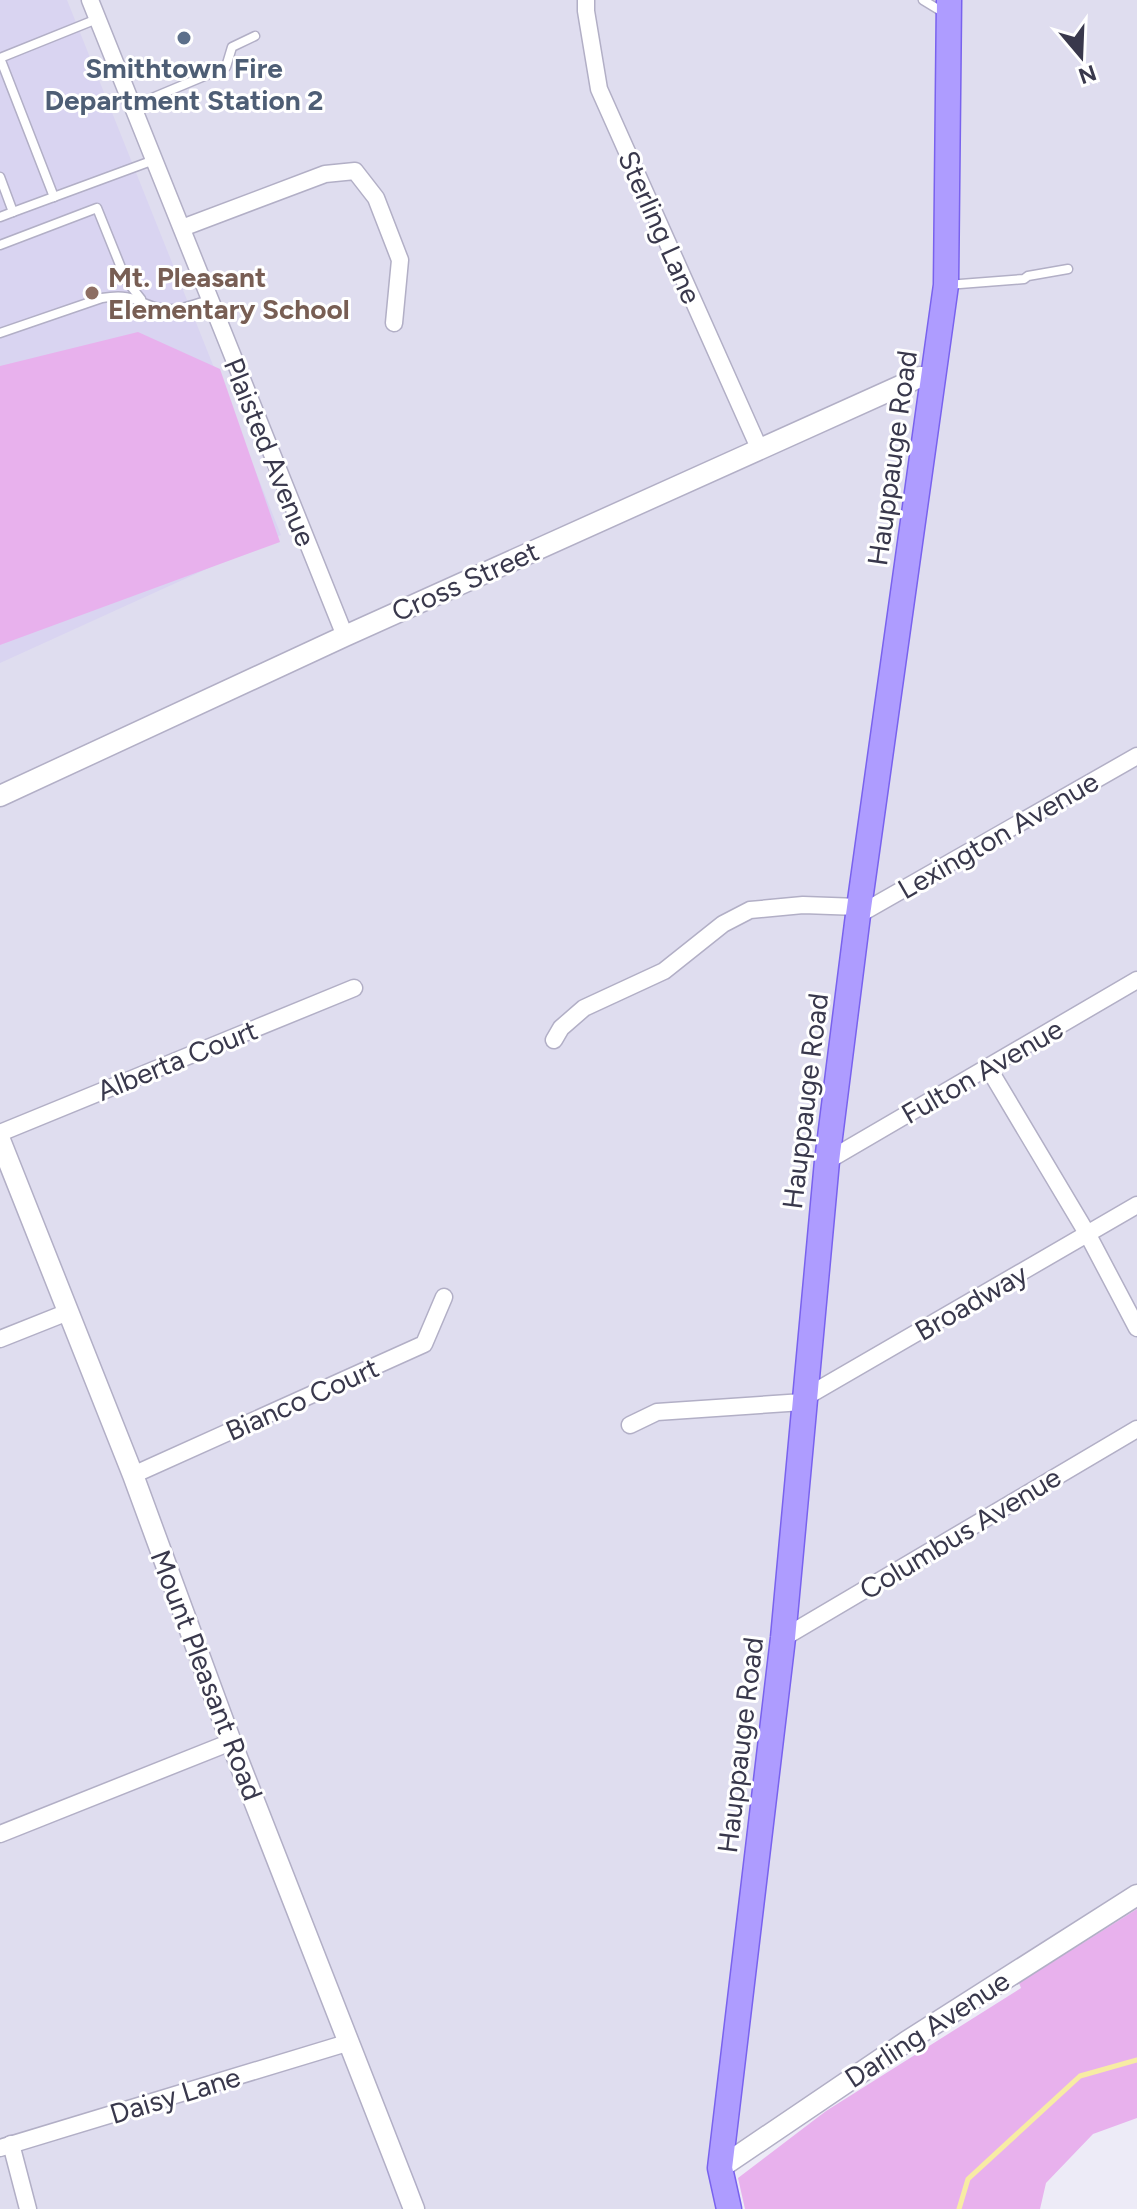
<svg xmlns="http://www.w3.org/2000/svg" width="1137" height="2209" font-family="Figtree,sans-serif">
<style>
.residential{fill:#dfddef}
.education{fill:#d9d4f1}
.green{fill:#e8b1ed}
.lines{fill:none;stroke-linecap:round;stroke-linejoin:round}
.stream{stroke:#f7eca4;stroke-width:5}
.service-casing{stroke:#b2afc6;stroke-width:11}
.minor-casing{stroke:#b2afc6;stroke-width:19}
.tertiary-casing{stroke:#b2afc6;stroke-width:23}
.primary-casing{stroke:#7962ee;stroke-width:27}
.service{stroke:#fff;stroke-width:8}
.minor{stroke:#fff;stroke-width:16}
.tertiary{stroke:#fff;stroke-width:20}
.primary{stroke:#ae9cff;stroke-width:24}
.service-dot{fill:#5c6f8a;stroke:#fff;stroke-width:3}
.education-dot{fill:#8d6e63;stroke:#fff;stroke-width:3}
.labels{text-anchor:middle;stroke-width:6;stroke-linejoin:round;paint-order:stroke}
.service-label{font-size:28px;font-weight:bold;fill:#4e5e75;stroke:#fff}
.street-label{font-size:28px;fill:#39384c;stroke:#fff}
.education-label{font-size:28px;font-weight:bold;fill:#785e54;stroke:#fff;text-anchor:start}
</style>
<rect width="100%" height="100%" fill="#edebf7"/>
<!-- residential -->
<path class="residential" d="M 59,0 L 1137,0 L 1137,1903 L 720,2168 L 724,2209 L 0,2209 L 0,656 Z"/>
<!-- education -->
<path class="education" d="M 0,0 L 67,0 L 281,535 L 0,663 Z"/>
<!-- green -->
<g class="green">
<path d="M 138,332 L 220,369 L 280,542 L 0,645 L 0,366 Z"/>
<path d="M 1137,1909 L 1137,2118 L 1093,2134 L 1046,2183 L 1040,2209 L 745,2209 L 738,2178 L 826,2111 L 1021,1988 L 1019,1983 Z"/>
</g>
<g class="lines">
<!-- stream -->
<path class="stream" d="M 959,2209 L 968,2179 L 1080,2076 L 1137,2060"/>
<!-- service casing -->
<g class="service-casing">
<g id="service">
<path d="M 923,0 L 946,14"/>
<path d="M 133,106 L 226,67 L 232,47 L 255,36"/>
<path d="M 0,177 L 13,212 L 154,160"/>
<path d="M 54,197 L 0,58 L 97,19"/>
<path d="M 0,217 L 13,212"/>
<path d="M 0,245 L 97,208 L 126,280 L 141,299"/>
<path d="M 947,285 L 1024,279 L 1028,276 L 1068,269"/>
<path d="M 0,333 L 102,298 C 137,292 137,305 164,309 C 179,311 195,304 209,300"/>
</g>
</g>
<!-- minor casing -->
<g class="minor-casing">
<g id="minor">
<path d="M 90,0 L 345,636"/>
<path d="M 586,0 L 586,11 L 599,89 L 759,448"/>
<path d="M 182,228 L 325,174 L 355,171 L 376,198 L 400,260 L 394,323"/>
<path d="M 858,915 L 1137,756"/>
<path d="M 554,1040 L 561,1028 L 584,1008 L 664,971 L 723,924 L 750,910 L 803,905 L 859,907"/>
<path d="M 989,1069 L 1088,1235 L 1137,1328"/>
<path d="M 0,1133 L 354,988"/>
<path d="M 827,1161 L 1137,980"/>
<path d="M 0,1339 L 68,1312"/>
<path d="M 804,1398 L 1137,1205"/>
<path d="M 630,1425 L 657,1412 L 803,1402"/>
<path d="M 133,1475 L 424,1344 L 444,1297"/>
<path d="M 783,1638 L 1137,1429"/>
<path d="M 0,1834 L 231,1742"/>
<path d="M 11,2144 L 28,2209"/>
<path d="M 0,2148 L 350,2042"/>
</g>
</g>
<!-- tertiary casing -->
<g class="tertiary-casing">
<g id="tertiary">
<path d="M 0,796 L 345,636 L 920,377 L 934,377"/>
<path d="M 0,1140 L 133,1475 L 231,1742 L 414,2209"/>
<path d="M 720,2168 L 906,2042 L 1137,1895"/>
</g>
</g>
<!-- primary casing -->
<g class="primary-casing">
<path id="primary" d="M 729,2209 L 720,2168 L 783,1638 L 827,1161 L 858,915 L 946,285 L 949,0"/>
</g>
<!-- service -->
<use href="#service" class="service"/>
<!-- minor -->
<use href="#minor" class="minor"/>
<!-- tertiary -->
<use href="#tertiary" class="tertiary"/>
<!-- primary -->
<use href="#primary" class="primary"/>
</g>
<!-- markers -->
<circle class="service-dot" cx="184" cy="38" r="8"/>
<circle class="education-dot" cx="92" cy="293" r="8"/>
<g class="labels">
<!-- service labels -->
<g class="service-label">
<text x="184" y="78">Smithtown Fire<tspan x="184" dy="32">Department Station 2</tspan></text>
</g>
<!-- street labels -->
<g class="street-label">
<text transform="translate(660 227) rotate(66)" y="10">Sterling Lane</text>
<text transform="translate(270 452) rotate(68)" y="10">Plaisted Avenue</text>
<text transform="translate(892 458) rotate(-82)" y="10">Hauppauge Road</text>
<text transform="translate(465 581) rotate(-24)" y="10">Cross Street</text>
<text transform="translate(998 835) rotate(-30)" y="10">Lexington Avenue</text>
<text transform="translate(177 1060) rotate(-22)" y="10">Alberta Court</text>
<text transform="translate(982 1071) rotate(-30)" y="10">Fulton Avenue</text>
<text transform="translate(805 1101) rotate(-83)" y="10">Hauppauge Road</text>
<text transform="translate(971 1302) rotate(-30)" y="10">Broadway</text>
<text transform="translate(302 1399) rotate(-24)" y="10">Bianco Court</text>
<text transform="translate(960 1533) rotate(-31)" y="10">Columbus Avenue</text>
<text transform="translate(207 1675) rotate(69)" y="10">Mount Pleasant Road</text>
<text transform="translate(740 1745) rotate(-83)" y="10">Hauppauge Road</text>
<text transform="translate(927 2029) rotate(-33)" y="10">Darling Avenue</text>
<text transform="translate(175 2095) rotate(-17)" y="10">Daisy Lane</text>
</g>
<!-- education labels -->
<g class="education-label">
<text x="108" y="287">Mt. Pleasant<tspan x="108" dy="32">Elementary School</tspan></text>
</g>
</g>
<!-- north arrow -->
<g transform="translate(1081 56) rotate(161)" stroke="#ffffff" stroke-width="6" paint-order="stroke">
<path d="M0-6L14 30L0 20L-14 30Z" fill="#39384c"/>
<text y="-12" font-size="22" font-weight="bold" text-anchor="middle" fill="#39384c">N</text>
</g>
</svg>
